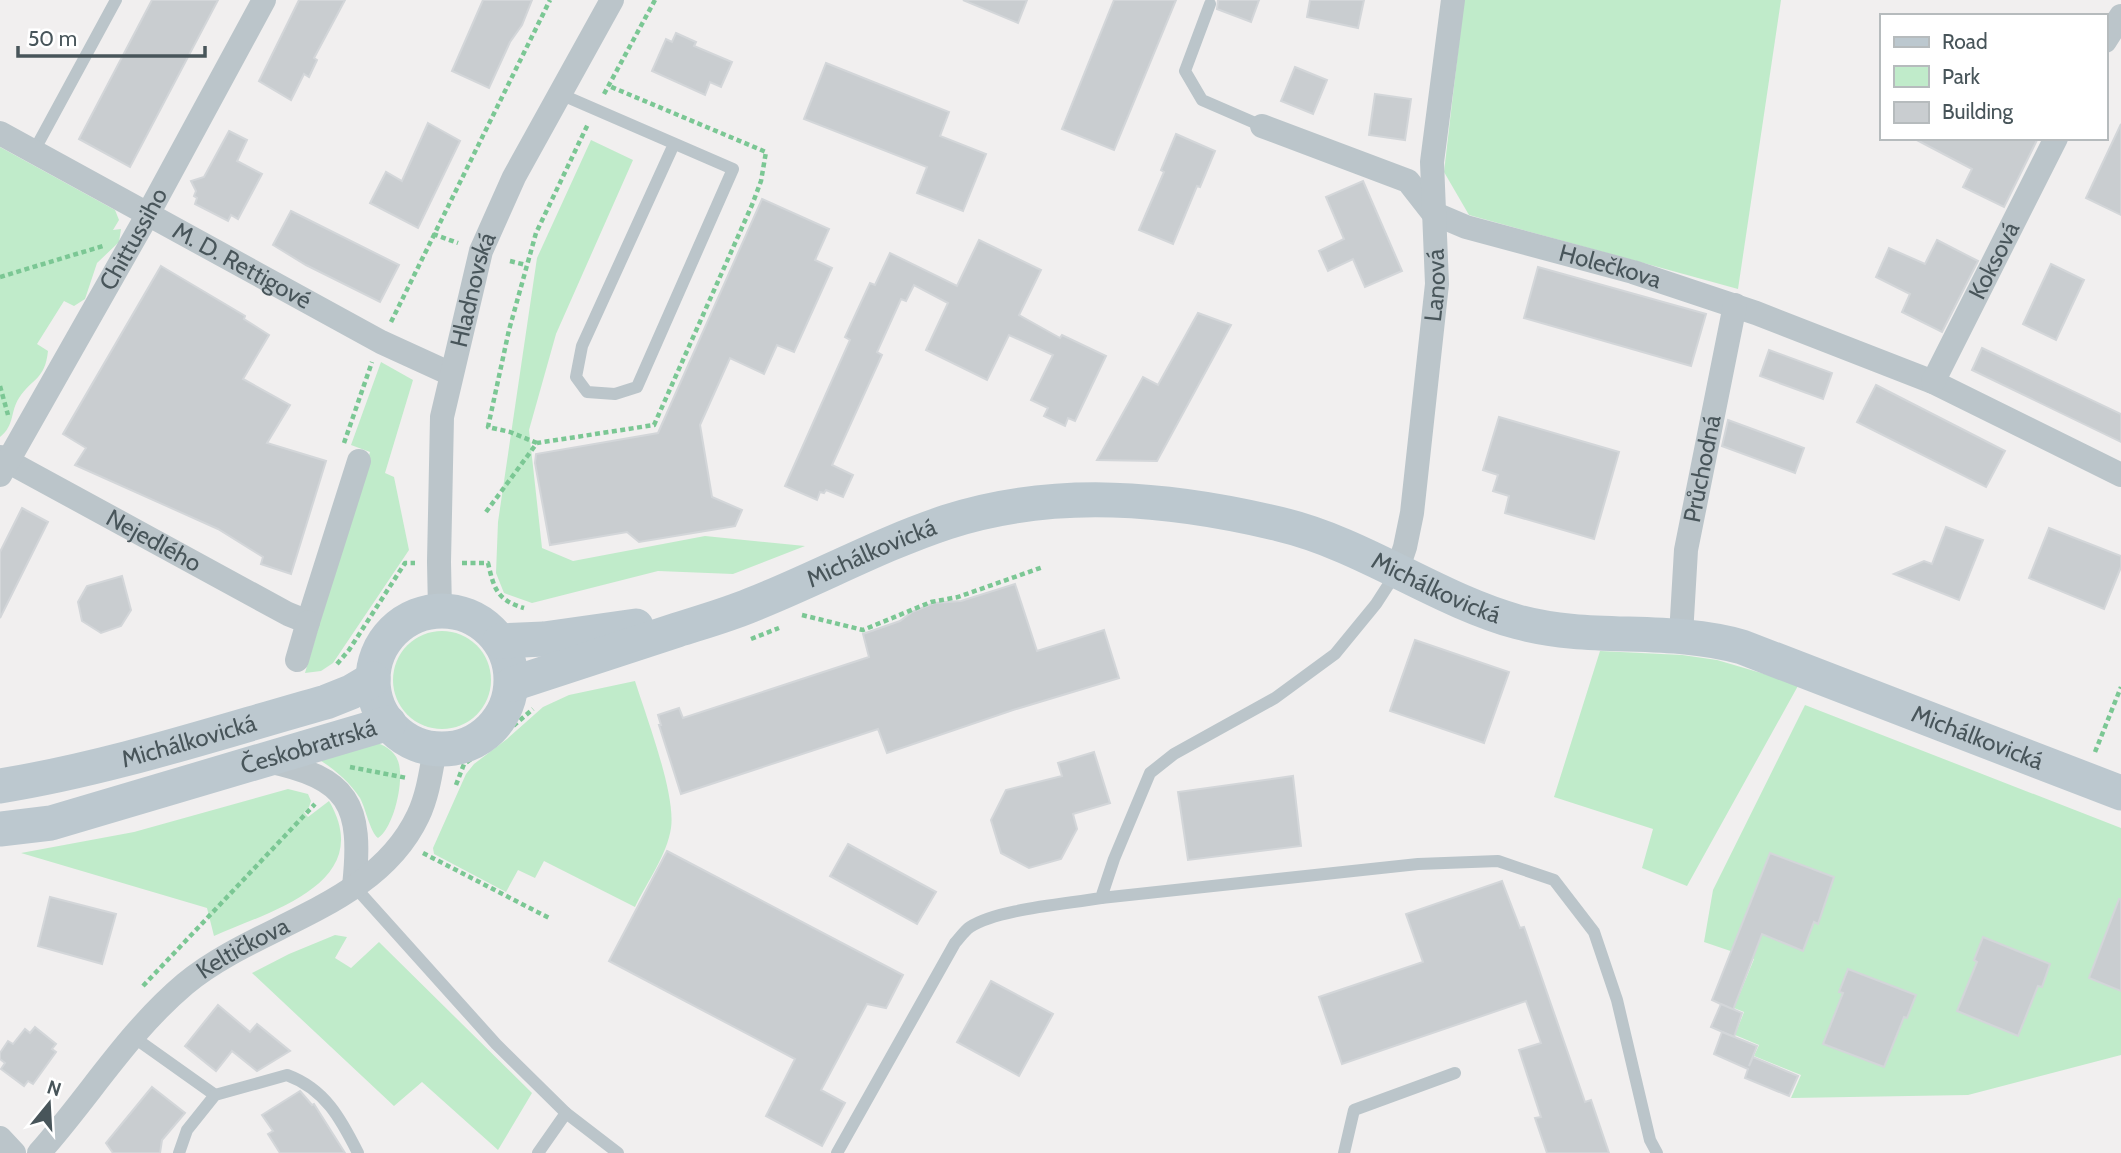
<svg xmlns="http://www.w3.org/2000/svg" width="2121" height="1153" font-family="Cabin,sans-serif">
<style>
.green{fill:#c0ebca}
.building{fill:#c9cdd0;stroke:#d3d6d9;stroke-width:2}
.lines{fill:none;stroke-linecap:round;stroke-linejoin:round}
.path{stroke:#7bc794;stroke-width:4.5;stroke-dasharray:5 3.5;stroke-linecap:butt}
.lane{stroke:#bbc5ca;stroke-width:12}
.street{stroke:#bbc5ca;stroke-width:24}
.secondary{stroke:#bcc8cf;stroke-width:35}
.labels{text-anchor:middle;stroke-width:5;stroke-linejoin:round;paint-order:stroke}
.street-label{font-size:24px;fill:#48555a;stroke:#fff}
</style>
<rect width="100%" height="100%" fill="#f1efef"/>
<!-- green -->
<g class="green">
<path d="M 1464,0 L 1781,0 L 1738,289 L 1469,215 L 1444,172 Z"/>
<path d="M 591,140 L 633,160 L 556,334 L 529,430 L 542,548 L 573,561 L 705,536 L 805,546 L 733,574 L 658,571 L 532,603 L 504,593 L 496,573 L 498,522 L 537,258 Z"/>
<path d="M 0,147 L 115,210 L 119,220 L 113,230 L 121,229 L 119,242 L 97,263 L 85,299 L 74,306 L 64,301 L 37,344 L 48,351 C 45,380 32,378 19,398 C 10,412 15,425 0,437 Z"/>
<path d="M 381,362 L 413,380 L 385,473 L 394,477 L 409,550 L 333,663 L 321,671 L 305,673 L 370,452 L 351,445 Z"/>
<circle cx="442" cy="680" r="49"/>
<path d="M 1600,651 L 1682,655 L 1717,660 L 1799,684 L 1687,886 L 1642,868 L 1653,829 L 1554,797 Z"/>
<path d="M 635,681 C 646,716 676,794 671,828 C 667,855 647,882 635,907 L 544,861 L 535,878 L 518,870 L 506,892 L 434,854 L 433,848 L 466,774 L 474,764 L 507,739 L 543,707 L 569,695 Z"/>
<path d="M 1805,705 L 2121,828 L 2121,1055 L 1968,1095 L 1791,1098 L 1801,1075 L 1754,1056 L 1759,1045 L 1735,1035 L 1744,1012 L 1734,1008 L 1754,959 L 1704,942 L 1713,890 Z"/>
<path d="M 373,742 C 383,744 394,750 398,761 C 405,779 394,828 378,838 C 370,832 366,809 360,798 C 349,781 333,768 315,757 Z"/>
<path d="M 288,789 L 308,794 L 311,801 L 309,807 L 304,812 L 308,817 L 329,801 C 377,883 270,911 214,936 L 207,908 L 21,853 L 134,832 Z"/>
<path d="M 335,935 L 347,937 L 335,958 L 351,968 L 379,942 L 532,1093 L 498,1150 L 422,1082 L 394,1106 L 252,973 L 289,954 Z"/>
</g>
<!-- building -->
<g class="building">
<path d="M 152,0 L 218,0 L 130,167 L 79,139 Z"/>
<path d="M 299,0 L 345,0 L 314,58 L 317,60 L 309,77 L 304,74 L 291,100 L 259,81 Z"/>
<path d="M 483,0 L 532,0 L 522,25 L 510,42 L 489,88 L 452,71 Z"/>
<path d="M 963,0 L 1027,0 L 1018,23 Z"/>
<path d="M 1114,0 L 1176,0 L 1114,150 L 1062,129 Z"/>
<path d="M 1218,0 L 1259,0 L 1251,22 L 1217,9 Z"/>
<path d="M 1310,0 L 1364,0 L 1358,28 L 1307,17 Z"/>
<path d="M 676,33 L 696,42 L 694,46 L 732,62 L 721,87 L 710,82 L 705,95 L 652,71 L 666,39 L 672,42 Z"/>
<path d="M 826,63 L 949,112 L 940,136 L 986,154 L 963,211 L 917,193 L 927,167 L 804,119 Z"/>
<path d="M 1295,67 L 1327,80 L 1313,114 L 1281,101 Z"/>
<path d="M 1375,94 L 1411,99 L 1405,140 L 1369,135 Z"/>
<path d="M 428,123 L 460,141 L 418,228 L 370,203 L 386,172 L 402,181 Z"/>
<path d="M 2121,124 L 2121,215 L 2086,198 Z"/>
<path d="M 229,131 L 247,140 L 237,161 L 262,174 L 238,219 L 231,215 L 228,221 L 195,204 L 197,198 L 194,196 L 196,191 L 191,181 L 204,177 Z"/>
<path d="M 1176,134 L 1215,151 L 1200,187 L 1197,186 L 1173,244 L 1139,230 L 1164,172 L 1161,170 Z"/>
<path d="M 1913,138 L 2038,138 L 2004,207 L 1963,187 L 1972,169 Z"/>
<path d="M 1363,181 L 1402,271 L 1365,287 L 1353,259 L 1328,271 L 1319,251 L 1344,239 L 1326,197 Z"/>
<path d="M 762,199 L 829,229 L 815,260 L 832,268 L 794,352 L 777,345 L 764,374 L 730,358 L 700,425 L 712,497 L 742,510 L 735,526 L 639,542 L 627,532 L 550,545 L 535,463 L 536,454 L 658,433 Z"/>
<path d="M 291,211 L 399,265 L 380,302 L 306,265 L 273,245 Z"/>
<path d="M 979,240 L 1041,270 L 1019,315 L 1060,338 L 1062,335 L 1106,356 L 1075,421 L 1068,418 L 1065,426 L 1044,416 L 1048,408 L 1031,400 L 1053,355 L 1009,335 L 987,380 L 926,350 L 948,303 L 914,285 L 906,301 L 901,299 L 877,352 L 882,355 L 832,465 L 853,475 L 843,497 L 826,490 L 824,493 L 820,492 L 817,500 L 785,486 L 850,340 L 845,337 L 870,283 L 875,285 L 890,253 L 957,286 Z"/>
<path d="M 1937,240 L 1978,261 L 1942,332 L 1902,312 L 1910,294 L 1876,277 L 1889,248 L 1925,264 Z"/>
<path d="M 2051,264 L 2084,280 L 2056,340 L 2023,324 Z"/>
<path d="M 161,266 L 245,316 L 244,319 L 269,335 L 243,379 L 290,405 L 267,443 L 326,461 L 291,574 L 261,564 L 263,557 L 218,529 L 75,465 L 86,448 L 63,434 Z"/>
<path d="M 1538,267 L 1706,314 L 1691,366 L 1524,318 Z"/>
<path d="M 1198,313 L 1231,325 L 1157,461 L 1097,460 L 1143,377 L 1158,385 Z"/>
<path d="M 1982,348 L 2121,414 L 2121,442 L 1972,370 Z"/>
<path d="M 1769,350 L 1832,373 L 1823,399 L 1760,376 Z"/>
<path d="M 1876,385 L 2005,451 L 1986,487 L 1857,422 Z"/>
<path d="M 1499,417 L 1619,452 L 1594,539 L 1505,513 L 1509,496 L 1493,491 L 1498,475 L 1483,470 Z"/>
<path d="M 1728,420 L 1804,448 L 1795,473 L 1722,446 Z"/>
<path d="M 22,508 L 48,522 L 0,618 L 0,552 Z"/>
<path d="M 1946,527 L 1983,540 L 1959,600 L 1894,574 L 1924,561 L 1932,564 Z"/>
<path d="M 2049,528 L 2121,556 L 2121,567 L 2104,609 L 2029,578 Z"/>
<path d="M 122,576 L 131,610 L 121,626 L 101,633 L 82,621 L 78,602 L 87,586 Z"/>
<path d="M 1015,584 L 1037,651 L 1104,630 L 1119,678 L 1013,710 L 887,753 L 878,729 L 681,794 L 659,725 L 661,725 L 658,715 L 679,708 L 683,718 L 869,657 L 863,634 L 900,621 L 912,612 L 934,603 L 961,601 Z"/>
<path d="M 1415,640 L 1509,672 L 1484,743 L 1390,711 Z"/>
<path d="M 1094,752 L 1110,803 L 1073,814 L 1077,829 L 1061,859 L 1029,868 L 1001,853 L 991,820 L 1006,790 L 1062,776 L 1058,763 Z"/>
<path d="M 1293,776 L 1301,846 L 1188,860 L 1178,792 Z"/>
<path d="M 848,844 L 936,892 L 917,924 L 830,876 Z"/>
<path d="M 667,851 L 903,975 L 886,1008 L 867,1004 L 821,1090 L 845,1103 L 822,1146 L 766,1116 L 795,1059 L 609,961 Z"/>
<path d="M 1770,853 L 1834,877 L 1818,924 L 1814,922 L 1803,951 L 1762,934 L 1733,1010 L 1712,1000 Z"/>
<path d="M 1502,881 L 1520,928 L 1524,927 L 1585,1102 L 1591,1100 L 1609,1153 L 1547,1153 L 1535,1118 L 1541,1117 L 1519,1050 L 1541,1043 L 1526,1001 L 1342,1064 L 1319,997 L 1423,962 L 1406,914 Z"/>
<path d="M 50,897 L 116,914 L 102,964 L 38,946 Z"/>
<path d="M 2119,899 L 2121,899 L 2121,991 L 2089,978 Z"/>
<path d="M 1983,937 L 2050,964 L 2042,987 L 2038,986 L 2018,1036 L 1957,1011 L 1977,962 L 1974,960 Z"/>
<path d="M 1848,969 L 1916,995 L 1907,1018 L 1904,1017 L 1884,1067 L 1823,1044 L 1843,993 L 1839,992 Z"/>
<path d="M 991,981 L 1053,1014 L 1019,1076 L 957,1042 Z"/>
<path d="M 1721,1004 L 1742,1013 L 1734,1037 L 1711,1027 Z"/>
<path d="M 218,1005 L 250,1032 L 257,1024 L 290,1051 L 257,1071 L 232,1051 L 216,1071 L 185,1046 Z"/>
<path d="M 35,1027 L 56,1044 L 52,1049 L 56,1052 L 33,1084 L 28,1081 L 24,1086 L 1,1069 L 5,1063 L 0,1059 L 0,1053 L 8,1041 L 13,1044 L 25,1029 L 30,1033 Z"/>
<path d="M 1722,1032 L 1757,1046 L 1749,1066 L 1753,1057 L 1798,1076 L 1789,1096 L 1745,1078 L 1748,1069 L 1714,1054 Z"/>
<path d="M 152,1087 L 185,1113 L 162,1140 L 160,1153 L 113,1153 L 106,1143 Z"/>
<path d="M 300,1091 L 312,1105 L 314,1104 L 345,1153 L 280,1153 L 268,1134 L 273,1131 L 262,1115 Z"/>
</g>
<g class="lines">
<!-- path -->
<g class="path">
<path d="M 604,94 L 655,0"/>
<path d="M 433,234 L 458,243"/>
<path d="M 510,261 L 526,265"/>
<path d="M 0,277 L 103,246"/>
<path d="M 391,322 L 550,0"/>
<path d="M 0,386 L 8,415"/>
<path d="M 344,443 L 372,362"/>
<path d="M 537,443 L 510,432 L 488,427 L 509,330 L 536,233 L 588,124"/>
<path d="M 486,512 L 537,443 L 654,425 L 752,205 L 761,181 L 766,152 L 609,86"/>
<path d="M 462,563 L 488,563 C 494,589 497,600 524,608"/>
<path d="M 802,615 L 863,630 L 931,602 L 958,597 L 1043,567"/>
<path d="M 751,639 L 779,628"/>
<path d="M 337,664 L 349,650 L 405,563 L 415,563"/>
<path d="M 2095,752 L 2121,687"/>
<path d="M 350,767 L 407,778"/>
<path d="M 456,785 L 464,764 L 490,746 L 533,709"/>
<path d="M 423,853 L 551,919"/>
<path d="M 143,986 L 315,804"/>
</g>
<!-- lane -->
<g class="lane">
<path d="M 1210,4 L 1185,71 L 1202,100 L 1262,126"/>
<path d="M 560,94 L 733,169 L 637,387 L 615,394 L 587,392 L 576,377 L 582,346 L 674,144"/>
<path d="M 34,151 L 116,0"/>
<path d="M 354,886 L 496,1044 L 566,1113 L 618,1153"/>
<path d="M 1101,898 L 1418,864 L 1498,861 L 1554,880 L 1594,932 L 1617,1000 L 1650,1140 L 1657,1153"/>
<path d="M 132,1036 L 215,1095"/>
<path d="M 179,1153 L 187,1130 L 215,1095 L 287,1075 C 325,1089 341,1119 358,1153"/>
<path d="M 538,1153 L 566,1113"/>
<path d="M 837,1153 L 955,943 C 960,938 964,931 970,927 C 997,909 1067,904 1101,898 L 1114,859 L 1150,773 L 1174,754 L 1275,698 L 1335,654 L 1376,604 L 1396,573"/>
<path d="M 1344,1153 L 1354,1110 L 1455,1073"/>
</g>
<!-- street -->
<g class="street">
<path d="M 2105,41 L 2121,16"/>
<path id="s1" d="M 1262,126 L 1408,181 L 1433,213 L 1466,227 L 1633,272 L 1756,313 L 1933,382 L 2121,475"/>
<path id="s2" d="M 0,133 L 381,342 L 451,374"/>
<path id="s3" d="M 1933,382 L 2056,138"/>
<path id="s4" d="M 0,457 L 288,614 L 308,622 L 359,461"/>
<path id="s5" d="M 0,475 L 148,214 L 264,0"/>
<path id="s6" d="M 1397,571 L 1405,547 L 1412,513 L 1437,284 L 1432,162 L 1453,0"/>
<path id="s7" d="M 440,610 L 439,562 L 442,417 L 481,251 L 514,177 L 612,0"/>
<path id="s8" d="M 1681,635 L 1686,550 L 1735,305"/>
<path d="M 297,660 L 308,622"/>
<path d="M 267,761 C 349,778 363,804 354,886"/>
<path d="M 0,1138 L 14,1153"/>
<path id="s9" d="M 39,1153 C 89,1097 127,1033 185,984 C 257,924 375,907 418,816 C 428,795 431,771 435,749"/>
</g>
<!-- secondary -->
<g class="secondary">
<circle cx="442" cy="680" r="69"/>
<path d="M 500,641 L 544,639 L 636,626"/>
<path id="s10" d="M 512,684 C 567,666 622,648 677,630 C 702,622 727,615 751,605 C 817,579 880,544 947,522 C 1055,487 1171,498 1279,524 C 1364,544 1435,599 1518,622 C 1591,642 1669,626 1742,647 L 2121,793"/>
<path id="s11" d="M 0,786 C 111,768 219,732 326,702 L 351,692 L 373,679"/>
<path id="s12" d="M 0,829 L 51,823 L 389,723"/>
</g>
</g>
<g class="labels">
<!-- street labels -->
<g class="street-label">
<text dy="8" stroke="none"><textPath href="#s5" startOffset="271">Chittussiho</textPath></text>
<text dy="8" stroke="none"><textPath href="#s3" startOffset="136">Koksová</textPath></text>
<text dy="8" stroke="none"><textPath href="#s2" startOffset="276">M. D. Rettigové</textPath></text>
<text dy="8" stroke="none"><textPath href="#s1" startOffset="382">Holečkova</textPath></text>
<text dy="8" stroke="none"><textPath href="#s6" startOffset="289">Lanová</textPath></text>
<text dy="8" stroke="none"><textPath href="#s7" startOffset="324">Hladnovská</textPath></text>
<text dy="8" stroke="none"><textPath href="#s8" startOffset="168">Průchodná</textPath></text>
<text dy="8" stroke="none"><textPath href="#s4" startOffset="175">Nejedlého</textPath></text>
<text dy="8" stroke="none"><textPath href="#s10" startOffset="383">Michálkovická</textPath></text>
<text dy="8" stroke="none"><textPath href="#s10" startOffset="971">Michálkovická</textPath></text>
<text dy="8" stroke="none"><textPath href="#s10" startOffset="1538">Michálkovická</textPath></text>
<text dy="8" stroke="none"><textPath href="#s11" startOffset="194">Michálkovická</textPath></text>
<text dy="8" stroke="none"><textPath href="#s12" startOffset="320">Českobratrská</textPath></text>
<text dy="8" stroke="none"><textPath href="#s9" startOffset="292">Keltičkova</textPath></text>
</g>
</g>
<!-- legend -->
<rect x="1880" y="14" width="228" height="126" fill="#ffffff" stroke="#b6bbbd" stroke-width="2"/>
<rect x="1894" y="37" width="35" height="10" fill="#bcc8cf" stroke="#b6bbbd" stroke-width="2"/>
<text x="1942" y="49" font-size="21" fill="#48555a">Road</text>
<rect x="1894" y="66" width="35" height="21" fill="#c0ebca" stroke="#b6bbbd" stroke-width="2"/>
<text x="1942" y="84" font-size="21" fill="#48555a">Park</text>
<rect x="1894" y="102" width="35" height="21" fill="#c9cdd0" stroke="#b6bbbd" stroke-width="2"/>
<text x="1942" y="119" font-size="21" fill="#48555a">Building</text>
<!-- north arrow -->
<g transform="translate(49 1104) rotate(18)" stroke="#ffffff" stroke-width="5" paint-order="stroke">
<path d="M0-5L12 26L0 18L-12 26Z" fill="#48555a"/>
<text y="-10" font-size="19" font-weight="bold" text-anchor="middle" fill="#48555a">N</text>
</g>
<!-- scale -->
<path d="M18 46v10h187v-10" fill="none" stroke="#48555a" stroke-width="3.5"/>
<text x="28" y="46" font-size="21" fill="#48555a" stroke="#ffffff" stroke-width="5" paint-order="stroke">50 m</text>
</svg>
